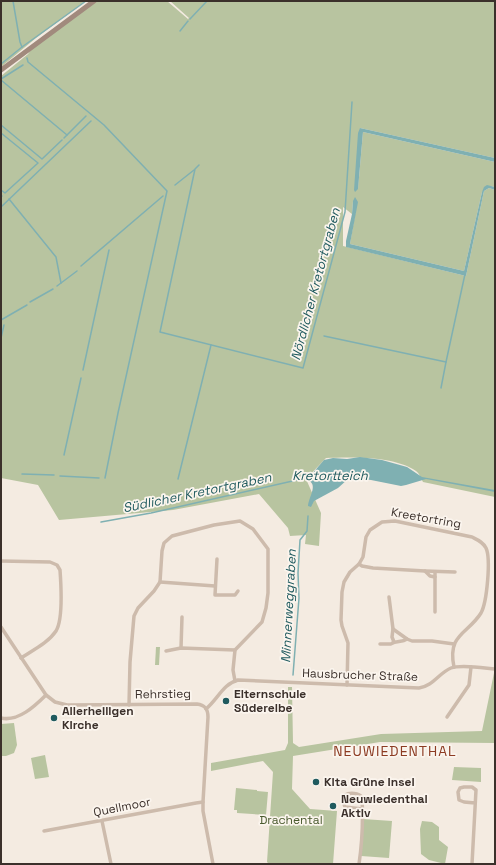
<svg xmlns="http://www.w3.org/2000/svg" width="496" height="865" font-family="'Space Grotesk',sans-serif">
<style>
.green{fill:#b8c4a0}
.water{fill:#7fb0b2}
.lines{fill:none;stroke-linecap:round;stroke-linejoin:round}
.stream{stroke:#7fb0b2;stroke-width:1.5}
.minor{stroke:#cdbbac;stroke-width:3.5}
.secondary{stroke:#a18a7d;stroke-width:5}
.poi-dot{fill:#1f5a5e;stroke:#fbf5ee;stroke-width:1.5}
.labels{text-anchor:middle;stroke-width:3.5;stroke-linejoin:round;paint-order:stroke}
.street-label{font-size:12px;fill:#3b302b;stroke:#fbf5ee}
.poi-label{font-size:12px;font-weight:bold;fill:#3b302b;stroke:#fbf5ee;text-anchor:start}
.park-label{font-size:12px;fill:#4a5a2e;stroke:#fbf5ee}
.water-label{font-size:13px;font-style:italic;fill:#1f5a5e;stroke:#fbf5ee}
.quarter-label{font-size:14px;letter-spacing:1px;fill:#8c3b22;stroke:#fbf5ee}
</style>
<rect width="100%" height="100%" fill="#f4ebe1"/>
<!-- green -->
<g class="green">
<path d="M 1,1 L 86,1 L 36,38 L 1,67 Z"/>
<path d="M 97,1 L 167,1 L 188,19 L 189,18 L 170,1 L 495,1 L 495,158 L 360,128 L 358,189 L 363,132 L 495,162 L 495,187 L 490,186 L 482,192 L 464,271 L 350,244 L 357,203 L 353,201 L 352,214 L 343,207 L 343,246 L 466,276 L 484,191 L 489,188 L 495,190 L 495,497 L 423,482 C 421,478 419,473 416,471 C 395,456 351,457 326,458 L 306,479 L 321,513 L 319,546 L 305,544 L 306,535 L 290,536 L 288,528 L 259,494 L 173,510 L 59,520 L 38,485 L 1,478 L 1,76 L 28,54 L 33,47 Z"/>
<path d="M 156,647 L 160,647 L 159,665 L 155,665 Z"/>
<path d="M 494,673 L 495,673 L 495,743 L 380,742 L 293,756 L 292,789 L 310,809 L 337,811 L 333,864 L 269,864 L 267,862 L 273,772 L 263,761 L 211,771 L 211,763 L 285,750 L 288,743 L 288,687 L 292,687 L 293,743 L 299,747 L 381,734 L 482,731 Z"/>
<path d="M 14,723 L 17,745 L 14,753 L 6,756 L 1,756 L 1,724 Z"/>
<path d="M 45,755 L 49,777 L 35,779 L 31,758 Z"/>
<path d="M 454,767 L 481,768 L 481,782 L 452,780 Z"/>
<path d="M 236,788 L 257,790 L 257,791 L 268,792 L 266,815 L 237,813 L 237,810 L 234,810 Z"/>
<path d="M 363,819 L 392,821 L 389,858 L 361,856 Z"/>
<path d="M 422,821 L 432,822 L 439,827 L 439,840 L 448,847 L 445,864 L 429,860 L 421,854 L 420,829 Z"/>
</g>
<!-- water -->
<g class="water">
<path d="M 360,128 L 495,158 L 495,162 L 363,132 L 358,189 L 355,192 L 354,190 L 358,133 Z"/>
<path d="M 487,185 L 495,187 L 495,190 L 489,188 L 484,191 L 466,276 L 346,247 L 346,241 L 352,214 L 353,201 L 355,197 L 358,202 L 350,244 L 464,271 L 482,192 L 484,187 Z"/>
<path d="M 360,457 L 382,460 L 407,467 L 422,477 L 495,490 L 495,492 L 426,479 L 406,485 L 401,486 L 371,480 L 352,478 L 348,479 L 338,488 L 314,501 L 311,507 L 308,506 C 309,496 319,484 307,480 L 306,478 L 311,475 L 324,460 L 333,458 L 347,459 Z"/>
</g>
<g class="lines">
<!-- stream -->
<g class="stream">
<path d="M 13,1 L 20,42 L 22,47"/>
<path d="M 190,19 L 207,1"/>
<path d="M 180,31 L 188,21"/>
<path d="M 27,58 L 28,62 L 104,125 L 167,191 L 118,413 L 105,478"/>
<path d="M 1,64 L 22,47 L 86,1"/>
<path d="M 1,79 L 23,65"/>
<path d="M 1,80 L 67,135"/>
<path d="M 1,125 L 42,159 L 62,140"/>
<path d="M 1,133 L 38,163 L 5,193 L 1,190"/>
<path d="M 64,138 L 86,116"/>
<path d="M 199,165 L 195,169 L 160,332 L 303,368 L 345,212 L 352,102"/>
<path d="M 175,185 L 194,170"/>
<path d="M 1,197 L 2,196"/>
<path d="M 9,199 L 56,257 L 61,283"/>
<path d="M 1,207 L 91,121"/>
<path d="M 81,266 L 163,196"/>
<path d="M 57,286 L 77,271"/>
<path d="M 30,302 L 53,289"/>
<path d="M 1,320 L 27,305"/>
<path d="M 324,336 L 446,362 L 465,274"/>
<path d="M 1,338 L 4,325"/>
<path d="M 83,370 L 109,250"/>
<path d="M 441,388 L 446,362"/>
<path d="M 64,455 L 81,378"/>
<path d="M 22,474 L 54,475"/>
<path d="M 60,476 L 99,478"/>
<path d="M 178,479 L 211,345"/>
<path d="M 101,522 L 151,513 L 297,480"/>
<path d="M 293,675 L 299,598 L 298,573 L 300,540 L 307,531 L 308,516"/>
</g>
<!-- minor -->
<g class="minor">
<path d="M 217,559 L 215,595 L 235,595 L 238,591"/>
<path d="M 1,561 L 50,562 L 57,565 L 60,570 C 61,584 63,620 56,631 C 48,643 33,650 21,658"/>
<path d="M 359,564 L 362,566 L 373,568 L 425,571 L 430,576 L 435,577"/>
<path d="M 425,571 L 455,572"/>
<path d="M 160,582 L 215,586"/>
<path d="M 389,597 L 393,629 L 392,637 L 394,642"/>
<path d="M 435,612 L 435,572"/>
<path d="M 1,627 L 46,695 L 55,702 L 67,705 L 197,704 C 205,705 208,709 208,717 L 203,802 L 203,811 L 213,864"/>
<path d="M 393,629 L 407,639 L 412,641 L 432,641 L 454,644"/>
<path d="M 380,644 L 391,644 C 396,640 402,643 407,639"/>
<path d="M 181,648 L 182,617"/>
<path d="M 166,651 L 181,648 L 235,650"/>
<path d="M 347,685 L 348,643 L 342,626 L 341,620 L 342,592 L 344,582 L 350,572 L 359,564 L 363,557 L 366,537 L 370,530 L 382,522 L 395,521 L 472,537 C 478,540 483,542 486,548 C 491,559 487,602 481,613 C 468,634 447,634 454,667"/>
<path d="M 129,705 L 130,662 L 134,616 L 138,608 L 154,591 L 160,582 L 162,551 L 164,543 L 172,536 L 214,525 L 240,521 L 253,529 L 268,549 L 268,593 L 266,608 L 262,622 L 235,650 L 233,670 L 235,681"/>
<path d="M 206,709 C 218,699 223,684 238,680 L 419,688 C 433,686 439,673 451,668 C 461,664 484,668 495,669"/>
<path d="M 447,717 L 469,685 L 471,667"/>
<path d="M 1,718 C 18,722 35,706 46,695"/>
<path d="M 102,821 L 111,864"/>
<path d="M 44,831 L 196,803 L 203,802"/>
<path d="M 359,864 C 362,844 363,817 362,797 C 359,793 350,792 345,795 L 344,804 L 345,807 L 362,809"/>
<path d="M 472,864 L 476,790 L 472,787 L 464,787 L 460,788 L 458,792 L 459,800 L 464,802 L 475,803"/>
</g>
<!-- secondary -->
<path class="secondary" d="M 1,70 L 94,1"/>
</g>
<!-- markers -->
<g class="poi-dot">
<circle cx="226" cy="701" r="4"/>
<circle cx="54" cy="718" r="4"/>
<circle cx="316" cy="782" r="4"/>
<circle cx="333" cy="806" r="4"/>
</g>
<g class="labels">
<!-- street labels -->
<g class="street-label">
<text transform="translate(426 518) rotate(10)" y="4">Kreetortring</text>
<text transform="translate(360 675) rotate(2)" y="4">Hausbrucher Straße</text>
<text transform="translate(163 694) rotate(-1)" y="4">Rehrstieg</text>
<text transform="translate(122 807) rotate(-11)" y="4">Quellmoor</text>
</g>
<!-- poi labels -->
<g class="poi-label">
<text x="234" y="698">Elternschule<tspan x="234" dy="14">Süderelbe</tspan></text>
<text x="62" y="715">Allerheiligen<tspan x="62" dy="14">Kirche</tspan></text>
<text x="324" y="786">Kita Grüne Insel</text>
<text x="341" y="803">Neuwiedenthal<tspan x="341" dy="14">Aktiv</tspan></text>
</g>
<!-- park labels -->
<g class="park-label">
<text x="291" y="824">Drachental</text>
</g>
<!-- water labels -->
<g class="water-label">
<text transform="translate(315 284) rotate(-75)" y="5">Nördlicher Kretortgraben</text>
<text x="330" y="480">Kretortteich</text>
<text transform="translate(197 492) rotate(-12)" y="5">Südlicher Kretortgraben</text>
<text transform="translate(288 606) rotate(-87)" y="5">Minnerweggraben</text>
</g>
<!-- quarter labels -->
<g class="quarter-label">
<text x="395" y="756">NEUWIEDENTHAL</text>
</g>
</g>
<!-- border -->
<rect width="496" height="865" fill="none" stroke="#3b302b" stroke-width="4"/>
</svg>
